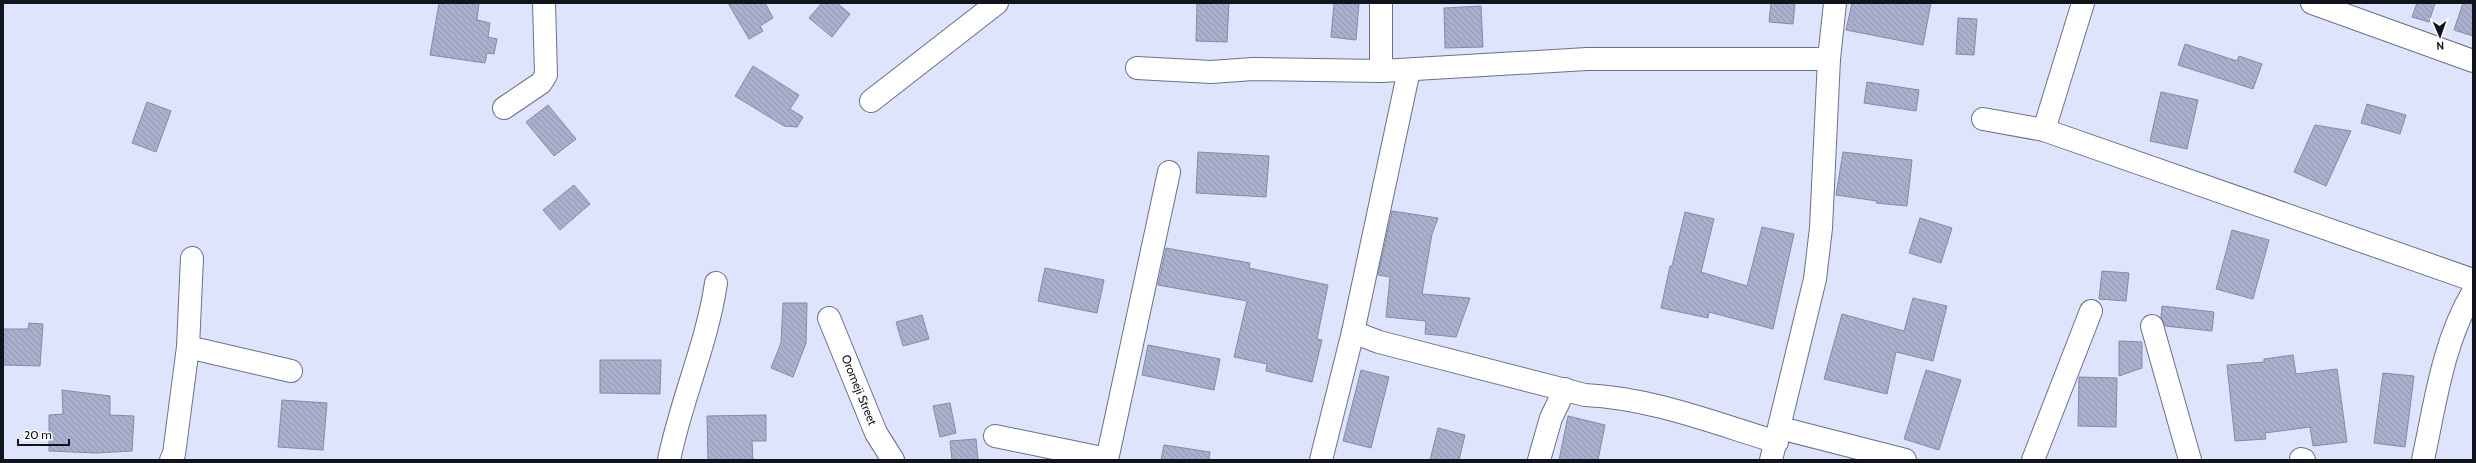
<svg xmlns="http://www.w3.org/2000/svg" width="2476" height="463" font-family="Cabin,sans-serif">
<style>
.building{fill:url(#building-back-hatch);stroke:#848ba6}
.lines{fill:none;stroke-linecap:round;stroke-linejoin:round}
.minor-casing{stroke:#6a708a;stroke-width:24}
.minor{stroke:#fff;stroke-width:22}
.labels{text-anchor:middle;stroke-width:4;stroke-linejoin:round;paint-order:stroke}
.street-label{font-size:12px;fill:#11131d;stroke:#fff}
</style>
<defs>
<pattern id="building-back-hatch" width="6" height="6" patternUnits="userSpaceOnUse"><rect width="6" height="6" fill="#a9afcc"/><path d="M-1 5l2 2M0 0l6 6M5-1l2 2" fill="none" stroke="#9096af"/></pattern>
</defs>
<rect width="100%" height="100%" fill="#dee4fb"/>
<!-- building -->
<g class="building">
<path d="M 439,3 L 479,3 L 477,20 L 490,23 L 488,37 L 497,39 L 494,54 L 487,53 L 485,63 L 430,55 Z"/>
<path d="M 728,3 L 765,3 L 773,18 L 760,26 L 763,31 L 749,39 Z"/>
<path d="M 822,3 L 837,3 L 850,14 L 832,37 L 809,18 Z"/>
<path d="M 1197,3 L 1229,3 L 1227,42 L 1196,41 Z"/>
<path d="M 1334,3 L 1359,3 L 1356,40 L 1331,37 Z"/>
<path d="M 1771,3 L 1795,3 L 1793,24 L 1769,22 Z"/>
<path d="M 1852,3 L 1931,3 L 1923,45 L 1846,30 Z"/>
<path d="M 2417,3 L 2435,3 L 2429,22 L 2412,17 Z"/>
<path d="M 2463,3 L 2473,3 L 2473,36 L 2454,30 Z"/>
<path d="M 1481,6 L 1483,47 L 1445,48 L 1444,8 Z"/>
<path d="M 1958,18 L 1977,19 L 1974,55 L 1956,54 Z"/>
<path d="M 2185,44 L 2237,61 L 2239,56 L 2262,64 L 2253,89 L 2178,65 Z"/>
<path d="M 753,66 L 799,95 L 790,109 L 803,117 L 797,127 L 784,126 L 735,96 Z"/>
<path d="M 1867,82 L 1919,90 L 1916,111 L 1864,103 Z"/>
<path d="M 2161,92 L 2198,100 L 2187,149 L 2150,141 Z"/>
<path d="M 147,102 L 171,111 L 156,152 L 132,143 Z"/>
<path d="M 2367,104 L 2406,115 L 2400,134 L 2361,123 Z"/>
<path d="M 548,105 L 576,139 L 554,156 L 526,122 Z"/>
<path d="M 2315,125 L 2351,131 L 2326,186 L 2294,172 Z"/>
<path d="M 1198,152 L 1269,156 L 1266,197 L 1196,193 Z"/>
<path d="M 1843,152 L 1912,160 L 1907,206 L 1876,203 L 1877,201 L 1836,195 Z"/>
<path d="M 574,185 L 590,204 L 560,230 L 543,210 Z"/>
<path d="M 1392,211 L 1438,218 L 1432,234 L 1422,294 L 1470,298 L 1456,337 L 1425,334 L 1426,321 L 1386,317 L 1390,277 L 1378,275 Z"/>
<path d="M 1685,212 L 1714,219 L 1701,272 L 1747,286 L 1762,227 L 1794,234 L 1773,329 L 1709,312 L 1708,318 L 1661,308 L 1670,266 L 1672,266 Z"/>
<path d="M 1920,218 L 1952,228 L 1941,263 L 1909,253 Z"/>
<path d="M 2232,230 L 2269,240 L 2253,299 L 2216,289 Z"/>
<path d="M 1166,248 L 1250,263 L 1249,268 L 1328,285 L 1317,339 L 1322,340 L 1312,382 L 1266,371 L 1267,364 L 1234,357 L 1247,301 L 1158,285 Z"/>
<path d="M 1045,268 L 1104,280 L 1097,313 L 1038,301 Z"/>
<path d="M 2102,271 L 2129,273 L 2126,301 L 2099,299 Z"/>
<path d="M 1913,298 L 1947,306 L 1933,361 L 1896,352 L 1887,394 L 1824,379 L 1842,314 L 1904,331 Z"/>
<path d="M 783,303 L 807,303 L 806,343 L 793,377 L 771,368 L 781,343 Z"/>
<path d="M 2162,306 L 2214,312 L 2212,331 L 2165,326 L 2161,317 Z"/>
<path d="M 922,315 L 929,339 L 903,346 L 896,322 Z"/>
<path d="M 29,323 L 43,324 L 40,366 L 3,365 L 3,329 L 28,329 Z"/>
<path d="M 2119,341 L 2142,342 L 2142,368 L 2119,376 Z"/>
<path d="M 1148,345 L 1220,359 L 1214,390 L 1142,375 Z"/>
<path d="M 2293,355 L 2296,374 L 2337,369 L 2347,442 L 2313,446 L 2310,427 L 2265,433 L 2266,439 L 2235,441 L 2227,365 L 2264,362 L 2264,359 Z"/>
<path d="M 600,360 L 661,360 L 660,394 L 600,393 Z"/>
<path d="M 1361,370 L 1389,377 L 1371,448 L 1343,441 Z"/>
<path d="M 1926,370 L 1961,380 L 1939,450 L 1904,439 Z"/>
<path d="M 2383,373 L 2414,376 L 2405,447 L 2374,443 Z"/>
<path d="M 2079,377 L 2117,378 L 2116,427 L 2078,426 Z"/>
<path d="M 62,390 L 110,396 L 110,415 L 134,416 L 132,451 L 96,453 L 49,451 L 49,415 L 63,414 Z"/>
<path d="M 282,400 L 327,403 L 323,450 L 278,447 Z"/>
<path d="M 950,403 L 956,433 L 940,437 L 933,406 Z"/>
<path d="M 766,415 L 766,441 L 752,441 L 753,460 L 708,460 L 707,416 Z"/>
<path d="M 1568,416 L 1605,425 L 1598,460 L 1559,460 Z"/>
<path d="M 1438,428 L 1465,435 L 1459,460 L 1430,460 Z"/>
<path d="M 976,439 L 978,460 L 952,460 L 950,441 Z"/>
<path d="M 1164,445 L 1210,452 L 1209,460 L 1161,460 Z"/>
</g>
<g class="lines">
<!-- minor casing -->
<g class="minor-casing">
<g id="minor">
<path d="M 1381,3 L 1381,71"/>
<path d="M 2312,3 L 2473,61"/>
<path d="M 1137,68 L 1211,72 L 1253,69 L 1381,71 L 1587,59 L 1829,59"/>
<path d="M 871,101 L 997,3"/>
<path d="M 504,108 L 541,83 L 546,75 L 544,3"/>
<path d="M 1983,119 L 2044,130 L 2473,280"/>
<path d="M 2044,130 L 2083,3"/>
<path d="M 829,318 L 876,433 L 893,460"/>
<path d="M 2152,326 L 2190,460"/>
<path d="M 1353,332 L 1379,342 L 1585,395 C 1651,398 1714,423 1777,442"/>
<path d="M 188,347 L 291,371"/>
<path d="M 1780,428 L 1905,460"/>
<path d="M 995,436 L 1107,459"/>
<path d="M 2301,459 L 2304,460"/>
<path d="M 171,460 L 174,454 L 188,347 L 192,258"/>
<path d="M 669,460 C 681,400 707,344 716,283"/>
<path d="M 1107,460 L 1169,172"/>
<path d="M 1321,460 L 1353,332 L 1409,70"/>
<path d="M 1539,460 L 1551,418 L 1565,389"/>
<path d="M 1771,460 L 1815,279 L 1821,228 L 1829,59 L 1835,3"/>
<path d="M 2033,460 L 2091,311"/>
<path d="M 2423,460 C 2435,404 2443,342 2473,292"/>
</g>
</g>
<!-- minor -->
<use href="#minor" class="minor"/>
</g>
<g class="labels">
<!-- street labels -->
<g class="street-label">
<text transform="translate(859 390) rotate(68)" y="4">Oromeji Street</text>
</g>
</g>
<!-- border -->
<rect width="2476" height="463" fill="none" stroke="#11131d" stroke-width="8"/>
<!-- north arrow -->
<g transform="translate(2440 36) rotate(178)" stroke="#ffffff" stroke-width="3" paint-order="stroke">
<path d="M0-3L7 15L0 10L-7 15Z" fill="#11131d"/>
<text y="-6" font-size="11" font-weight="bold" text-anchor="middle" fill="#11131d">N</text>
</g>
<!-- scale -->
<path d="M18 439v6h51v-6" fill="none" stroke="#11131d" stroke-width="2"/>
<text x="24" y="439" font-size="12" fill="#11131d" stroke="#ffffff" stroke-width="3" paint-order="stroke">20 m</text>
</svg>
